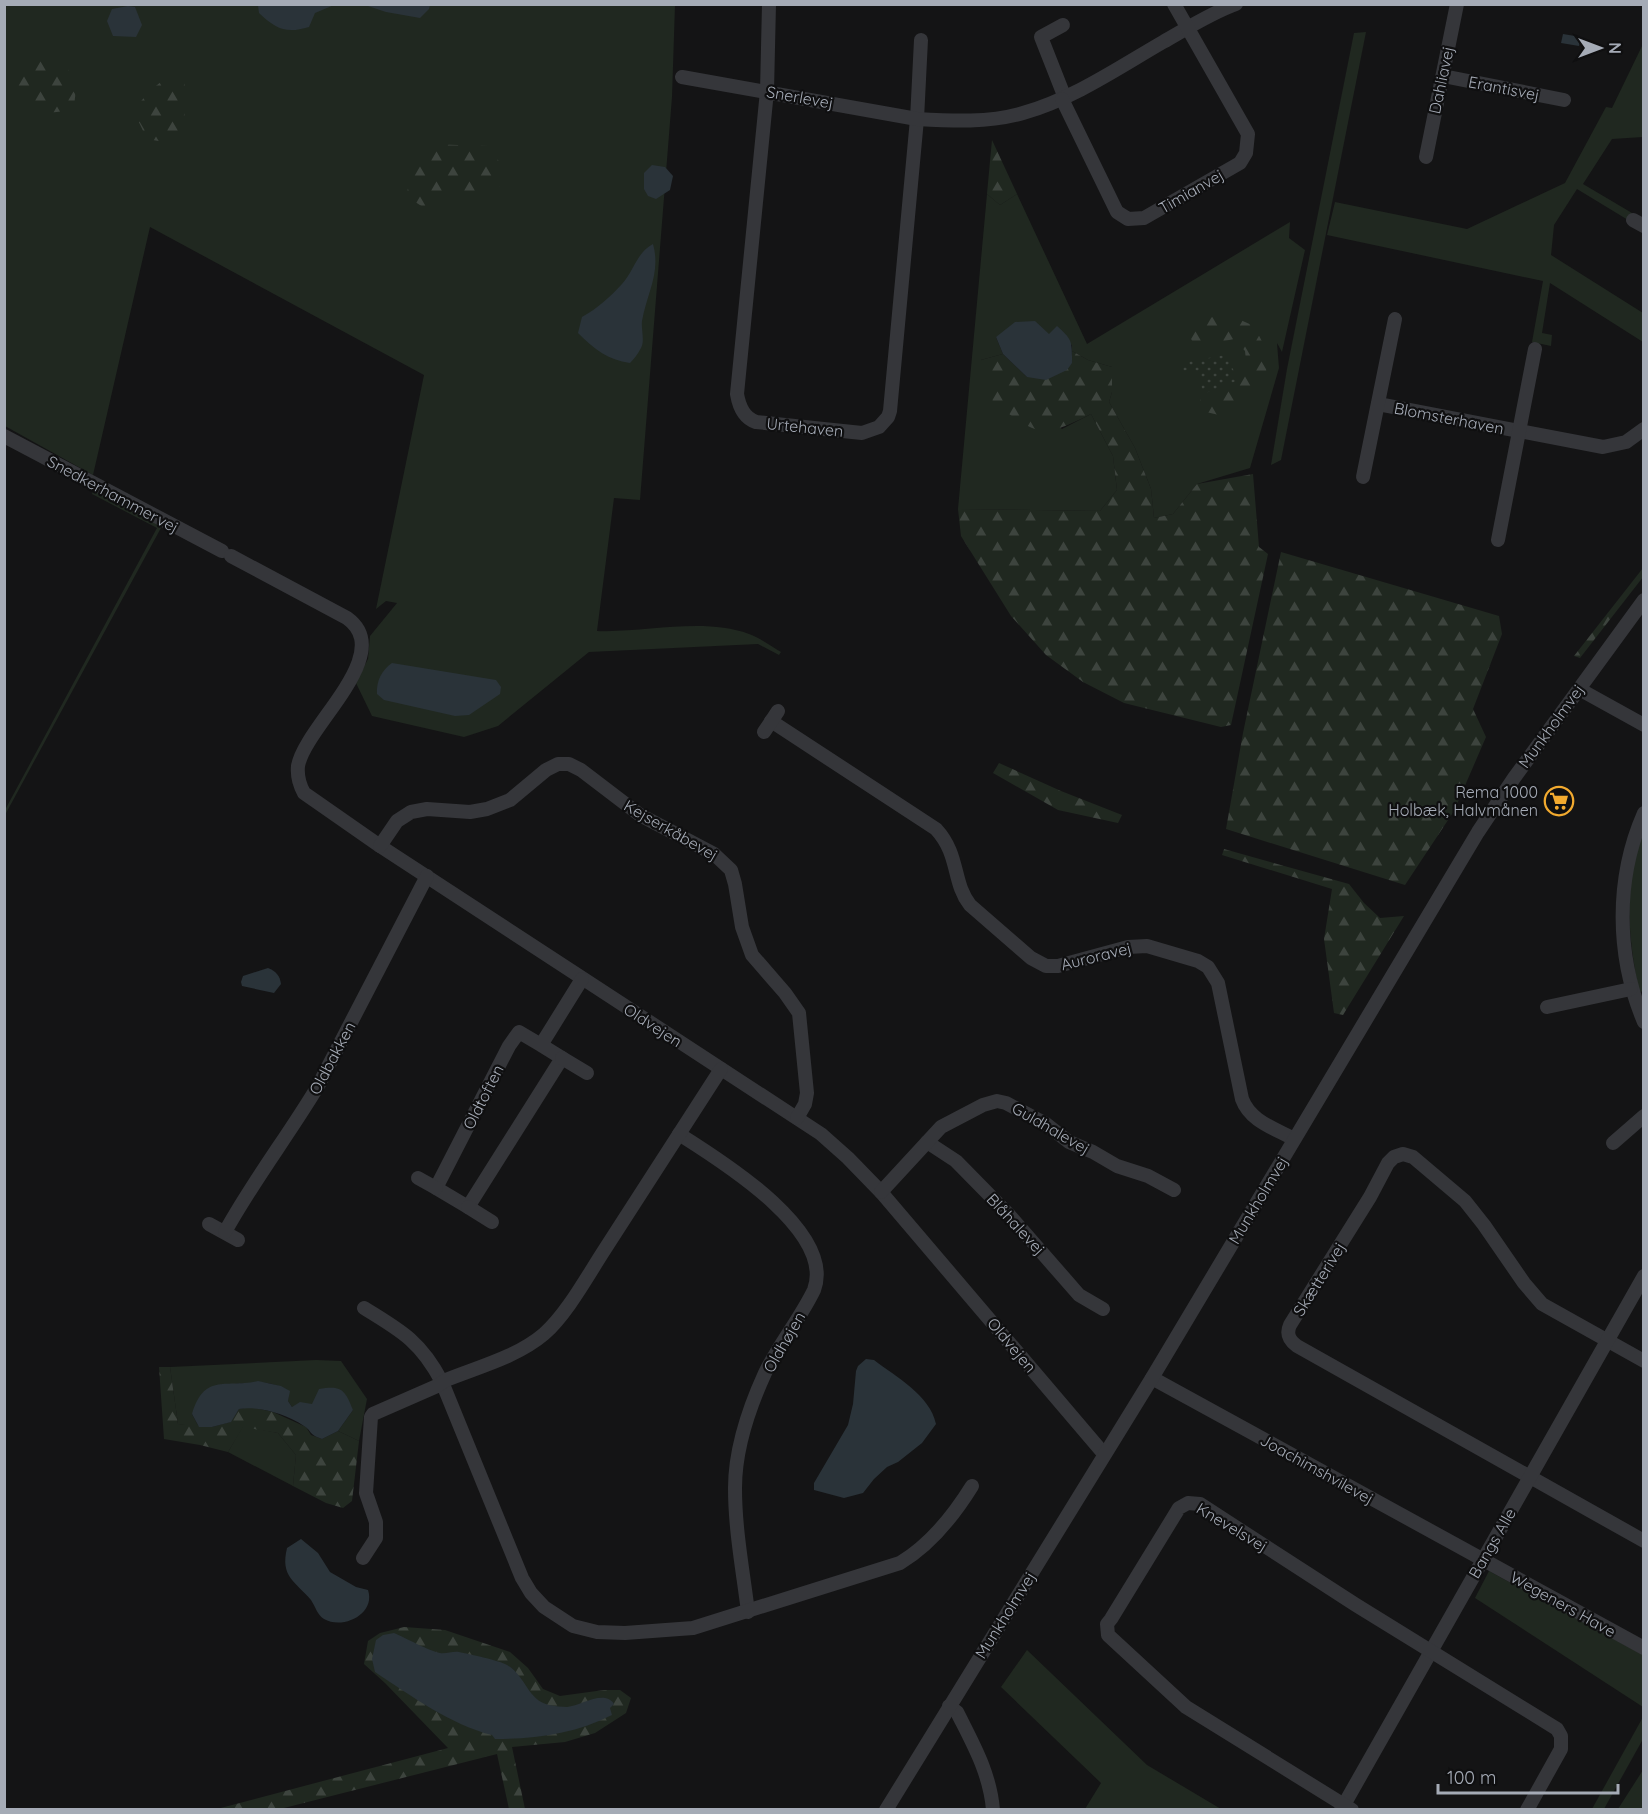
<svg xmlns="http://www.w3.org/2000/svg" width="1648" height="1814" font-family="Quicksand,sans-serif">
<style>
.grass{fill:#202820}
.forest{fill:url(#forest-firs)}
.park{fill:url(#park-dots)}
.water{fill:#2a3339}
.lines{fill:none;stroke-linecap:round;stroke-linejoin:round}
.minor{stroke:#35363a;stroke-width:14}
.labels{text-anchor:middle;stroke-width:4.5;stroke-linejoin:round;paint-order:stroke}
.street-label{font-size:16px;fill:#a5abb6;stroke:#0f0f10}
.poi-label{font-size:16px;fill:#a5abb6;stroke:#0f0f10;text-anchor:end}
</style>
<defs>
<pattern id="forest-firs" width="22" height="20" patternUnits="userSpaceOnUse" patternTransform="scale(1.5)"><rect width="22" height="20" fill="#202820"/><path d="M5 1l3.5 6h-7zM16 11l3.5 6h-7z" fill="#3d443e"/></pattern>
<pattern id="park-dots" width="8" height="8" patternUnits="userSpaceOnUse" patternTransform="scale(1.5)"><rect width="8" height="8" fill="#202820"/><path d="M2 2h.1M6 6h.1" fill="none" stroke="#3d443e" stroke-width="1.8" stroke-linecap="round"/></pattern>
</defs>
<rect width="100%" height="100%" fill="#141415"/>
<!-- grass -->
<g class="grass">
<path d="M 5,5 L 675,5 L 672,97 L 640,500 L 614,498 L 597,631 C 645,633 703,617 749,634 C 760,638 771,646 781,652 L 779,655 L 758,644 L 589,652 L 498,726 L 464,737 L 372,716 L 356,683 L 368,659 L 370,636 L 397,603 L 386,601 L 376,609 L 424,375 L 150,227 L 93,475 L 5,426 Z"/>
<path d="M 1366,32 L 1281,460 L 1271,465 L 1287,369 L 1354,33 Z"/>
<path d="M 1643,44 L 1643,137 L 1612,139 L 1583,184 L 1632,213 L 1628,220 L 1577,189 L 1554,225 L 1551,255 L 1643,313 L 1643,342 L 1550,283 L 1542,333 L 1552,335 L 1551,346 L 1532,342 L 1543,281 L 1327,235 L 1335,202 L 1467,229 L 1565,183 L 1606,107 L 1612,108 Z"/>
<path d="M 987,194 L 1000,205 L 1017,194 L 1087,344 L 1290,222 L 1289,238 L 1305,250 L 1282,352 L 1277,343 L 1279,368 L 1250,468 L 1197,484 L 1173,514 L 1154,518 L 1151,489 L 1135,448 L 1109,402 L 1112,392 L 1112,367 L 1088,360 L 1072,351 L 1072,345 L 1050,334 L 996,337 L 1003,354 L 981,360 L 1062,429 L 1091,414 L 1113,456 L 1117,490 L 1100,511 L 958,509 Z"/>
<path d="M 94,489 L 162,526 L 5,815 L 5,810 L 157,528 L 92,494 Z"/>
<path d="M 1643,831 L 1644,991 L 1639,992 C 1628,936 1623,886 1643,831 Z"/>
<path d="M 316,1360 L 341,1361 L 367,1399 L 359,1441 L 338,1431 L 353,1410 L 312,1404 L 292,1407 L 288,1401 L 289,1391 C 265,1377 248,1385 222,1384 L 192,1414 L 199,1427 L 178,1424 L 170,1367 Z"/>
<path d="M 243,1426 L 278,1433 L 296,1455 L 293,1486 L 228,1452 Z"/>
<path d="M 1489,1571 L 1643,1655 L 1643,1707 L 1475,1598 Z"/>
<path d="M 1027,1650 L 1147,1765 L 1221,1809 L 1085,1809 L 1101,1783 L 1001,1687 Z"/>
<path d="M 1643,1717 L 1643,1739 L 1604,1809 L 1592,1809 Z"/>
<path d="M 1643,1770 L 1643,1809 L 1618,1809 Z"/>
</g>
<!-- forest -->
<g class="forest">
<path d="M 44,57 L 67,67 L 76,88 L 74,107 C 50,119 33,108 13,94 L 11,82 Z"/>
<path d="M 171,74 C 175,75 181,74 183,79 C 188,90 184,124 182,137 L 170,143 L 147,139 L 133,110 L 152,89 Z"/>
<path d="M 992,140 L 1017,194 L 1000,205 L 987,194 Z"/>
<path d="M 428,144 L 488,146 C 500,156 504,173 499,187 L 486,192 L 451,194 L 426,209 L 406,196 L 412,173 Z"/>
<path d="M 1227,314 L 1254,326 L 1269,355 L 1265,378 L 1253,398 L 1240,408 L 1219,415 L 1206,412 L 1200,403 L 1201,395 L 1239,380 L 1247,369 L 1245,351 L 1234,339 L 1196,347 L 1185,329 L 1190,322 Z"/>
<path d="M 1072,351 L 1088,360 L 1112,367 L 1112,392 L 1109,402 L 1135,448 L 1151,489 L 1154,518 L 1173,514 L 1197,484 L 1253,474 L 1259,547 L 1268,554 L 1231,725 L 1221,727 L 1124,703 L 1083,682 L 1046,655 L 1011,616 L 961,536 L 958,509 L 1100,511 L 1117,490 L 1113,456 L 1091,414 C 1039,440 1040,435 993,403 L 981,360 L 1003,354 L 1027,377 L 1072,363 Z"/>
<path d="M 1281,552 L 1499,616 L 1502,634 L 1473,709 L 1486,737 L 1454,811 L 1405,885 L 1226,829 L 1243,733 Z"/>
<path d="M 1643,568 L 1643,577 L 1580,658 L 1574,656 Z"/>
<path d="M 999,763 L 1061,791 L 1122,815 L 1118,823 L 1058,810 L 993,773 Z"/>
<path d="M 1224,849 L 1349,884 L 1364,903 L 1380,918 L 1404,916 L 1343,1015 L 1334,1013 L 1324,939 L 1332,889 L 1222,855 Z"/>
<path d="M 159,1367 L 170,1367 L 178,1424 L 212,1427 L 230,1422 L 239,1409 L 250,1407 L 273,1412 L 306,1427 L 311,1435 L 322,1439 L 338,1431 L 359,1441 L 352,1501 L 343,1508 L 326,1503 L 293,1486 L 296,1455 L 278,1433 L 243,1427 L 228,1452 L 200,1445 L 164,1439 Z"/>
<path d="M 404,1627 L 445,1630 L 510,1652 L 528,1668 L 543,1689 L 560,1696 L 604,1690 L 620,1690 L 631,1698 L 626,1713 L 595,1733 L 565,1742 L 512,1747 L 525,1809 L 509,1809 L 497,1754 L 280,1809 L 213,1810 L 448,1748 L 385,1683 L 364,1664 L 368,1641 L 380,1633 Z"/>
</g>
<!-- park -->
<path class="park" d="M 1225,355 L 1239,380 L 1203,394 L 1198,371 L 1192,369 L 1183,371 L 1181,363 Z"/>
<!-- water -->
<g class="water">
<path d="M 258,5 L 258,4 L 334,5 L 315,13 L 309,27 C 286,34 276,29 259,13 Z"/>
<path d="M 365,5 L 430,5 L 429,9 L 420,18 L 386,12 Z"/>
<path d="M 128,6 L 135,7 L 142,25 L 136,37 L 113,36 L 107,21 L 112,9 Z"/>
<path d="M 1563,34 L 1581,37 L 1579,46 L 1561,43 Z"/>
<path d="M 652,165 L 665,167 L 673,176 L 670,190 L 656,199 L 648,196 L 644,189 L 644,173 Z"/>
<path d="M 653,244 C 661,273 647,293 642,321 C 641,329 645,341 641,348 C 638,354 634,359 630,363 C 608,360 594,349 578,333 L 582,317 C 598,308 610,297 622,284 C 634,271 637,252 653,244 Z"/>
<path d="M 1035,321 L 1049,334 L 1057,326 C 1073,340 1072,342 1072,363 L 1067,370 L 1046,380 L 1027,377 L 1003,354 L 996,337 L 1015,322 Z"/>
<path d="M 392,663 L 496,680 L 501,687 L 500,694 L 469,715 L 455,716 L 384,700 L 377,694 C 376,681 382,670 392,663 Z"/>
<path d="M 268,968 C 276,971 280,976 281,984 L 274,993 L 242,986 L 241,982 L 243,976 Z"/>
<path d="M 866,1359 L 874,1360 C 896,1377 930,1395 936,1424 L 922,1443 L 898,1462 L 887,1467 L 874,1479 L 863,1493 L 844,1498 L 814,1490 L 814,1483 L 848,1425 L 853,1404 L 856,1371 L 858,1366 Z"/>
<path d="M 258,1381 L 281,1386 L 290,1391 L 288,1401 L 292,1407 L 300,1402 L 312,1404 L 319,1389 C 342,1385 345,1390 353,1410 L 338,1431 L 322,1439 C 308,1434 313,1432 304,1426 C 286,1414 260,1406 239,1409 L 231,1422 L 212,1427 L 199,1427 L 192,1414 C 204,1373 225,1388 258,1381 Z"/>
<path d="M 301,1539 L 318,1553 L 330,1572 L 356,1587 L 368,1590 C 376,1614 343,1630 324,1619 C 318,1616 315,1606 311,1600 C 295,1581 280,1577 287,1548 Z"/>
<path d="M 394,1633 C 406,1638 429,1651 440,1653 C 446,1654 453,1651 459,1652 C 469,1654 498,1660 507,1665 C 526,1676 527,1700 549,1705 C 555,1706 562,1707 567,1707 C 581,1706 604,1689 614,1704 L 610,1708 L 612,1715 C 575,1734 535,1739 495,1739 L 492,1735 C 451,1725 410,1695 375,1672 L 372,1659 L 376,1640 L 383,1635 Z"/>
</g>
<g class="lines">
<!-- minor -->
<g class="minor">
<path d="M 769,4 L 767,91 L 737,394 C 739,406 744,418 756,422 L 862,433 L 879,427 L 888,417 L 890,411 L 917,119 L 921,40"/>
<path d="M 1063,25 L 1041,37 L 1065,98"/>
<path d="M 1443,76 L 1564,100"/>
<path d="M 682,77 L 917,119 C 952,121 989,123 1023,113 C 1073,99 1118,68 1163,42 C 1186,29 1211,13 1236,4"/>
<path d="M 1062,99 L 1117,212 L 1128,219 L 1144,218 L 1240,163 L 1246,153 L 1248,134 L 1174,4"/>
<path d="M 1426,157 L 1457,4"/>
<path d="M 1633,220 L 1644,226"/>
<path d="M 1378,404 L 1603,447 L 1626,442 L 1644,429"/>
<path d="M 4,436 L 222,551"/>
<path d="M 1363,477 L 1395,319"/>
<path d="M 1498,540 L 1535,349"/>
<path d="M 231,556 L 347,618 C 397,654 305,726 298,766 C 297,776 299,784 304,793 L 380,846 L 821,1134 L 848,1158 L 881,1192 L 1104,1454"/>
<path d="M 1579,689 L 1644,725"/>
<path d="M 771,721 L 936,829 C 960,855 952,882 970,905 L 1031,958 L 1046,966 L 1058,966 L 1128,947 L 1147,946 L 1198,961 L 1208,967 L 1218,983 L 1242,1099 C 1250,1121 1274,1128 1294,1139"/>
<path d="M 764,732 L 778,711"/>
<path d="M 1644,813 C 1615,879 1616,956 1644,1022"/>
<path d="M 380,846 L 397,821 L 411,812 L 427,809 L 470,812 L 487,809 L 510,800 L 546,770 L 558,764 L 569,764 L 581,770 L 640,815 L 714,854 L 731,870 L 735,884 L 742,927 L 752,955 L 785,993 L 799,1013 L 807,1093 L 805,1104 L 797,1118"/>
<path d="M 1547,1007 L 1631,989"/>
<path d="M 541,1045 L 562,1058 L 468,1207 L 436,1188 L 509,1046 L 519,1032 L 541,1045 L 582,979"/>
<path d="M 562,1058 L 587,1073"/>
<path d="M 679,1134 C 720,1160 836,1231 814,1290 C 800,1319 779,1344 765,1373 C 749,1408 735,1449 735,1488 C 735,1530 743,1571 748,1612"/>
<path d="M 927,1142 L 956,1161 L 1010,1216 L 1079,1295 L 1103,1309"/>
<path d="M 1613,1143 L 1644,1116"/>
<path d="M 418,1178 L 436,1188"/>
<path d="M 881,1192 L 941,1127 L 983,1105 L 997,1101 L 1006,1103 L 1046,1124 L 1069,1142 L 1093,1152 L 1117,1166 L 1148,1176 L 1174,1190"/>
<path d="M 468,1207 L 492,1222"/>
<path d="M 209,1224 L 238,1240"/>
<path d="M 225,1232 C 253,1181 288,1136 318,1086 L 427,876"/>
<path d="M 364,1308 C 402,1331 421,1342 442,1382 L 522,1578 L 531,1593 L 544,1607 L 573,1626 L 597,1632 L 625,1633 L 693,1628 L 900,1563 C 930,1545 954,1515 972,1486"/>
<path d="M 1644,1361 L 1542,1304 L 1524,1283 L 1484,1225 L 1465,1201 L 1413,1157 L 1403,1154 L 1394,1157 L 1388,1163 L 1370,1197 L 1290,1325 C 1286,1334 1289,1340 1297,1346 L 1644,1541"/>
<path d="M 1152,1378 L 1644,1648"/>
<path d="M 363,1558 L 376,1538 L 376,1522 L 366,1493 L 371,1417 L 373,1414 L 437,1386 L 446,1380 C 478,1367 517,1357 544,1334 C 567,1314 588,1275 605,1249 C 644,1189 683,1129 721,1069"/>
<path d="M 949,1706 L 957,1712 C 973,1744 990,1773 993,1810"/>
<path d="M 886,1810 L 1152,1378 L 1478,832 L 1514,778 L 1644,600"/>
<path d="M 1341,1810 L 1644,1276"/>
<path d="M 1352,1810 L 1186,1707 L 1108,1635 L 1107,1624 L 1111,1619 L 1179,1508 L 1188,1503 L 1200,1504 L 1356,1605 L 1557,1729 L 1561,1736 L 1561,1749 L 1527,1810"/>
</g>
</g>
<!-- icons -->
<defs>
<g id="supermarket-ring" transform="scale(1.5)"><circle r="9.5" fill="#0f0f10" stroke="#f2aa2f" stroke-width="1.5"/><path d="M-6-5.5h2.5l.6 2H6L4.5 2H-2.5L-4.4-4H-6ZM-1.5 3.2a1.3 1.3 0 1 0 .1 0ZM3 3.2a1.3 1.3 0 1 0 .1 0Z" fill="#f2aa2f"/></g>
</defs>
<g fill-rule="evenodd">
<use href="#supermarket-ring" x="1559" y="801"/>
</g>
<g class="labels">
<!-- street labels -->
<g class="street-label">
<text transform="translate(1441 80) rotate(-78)" y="6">Dahliavej</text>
<text transform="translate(1504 88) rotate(11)" y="6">Erantisvej</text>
<text transform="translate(800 97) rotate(10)" y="6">Snerlevej</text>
<text transform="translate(1191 191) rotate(-30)" y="6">Timianvej</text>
<text transform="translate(1449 418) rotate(11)" y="6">Blomsterhaven</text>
<text transform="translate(805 427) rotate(6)" y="6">Urtehaven</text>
<text transform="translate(113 494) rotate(28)" y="6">Snedkerhammervej</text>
<text transform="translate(1551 726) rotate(-54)" y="6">Munkholmvej</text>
<text transform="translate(671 830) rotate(30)" y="6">Kejserkåbevej</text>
<text transform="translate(1096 956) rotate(-14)" y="6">Auroravej</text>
<text transform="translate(653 1025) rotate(33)" y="6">Oldvejen</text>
<text transform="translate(332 1058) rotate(-62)" y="6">Oldbakken</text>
<text transform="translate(483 1097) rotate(-63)" y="6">Oldtoften</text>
<text transform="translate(1051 1128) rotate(30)" y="6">Guldhalevej</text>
<text transform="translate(1258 1200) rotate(-59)" y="6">Munkholmvej</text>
<text transform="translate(1016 1224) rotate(47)" y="6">Blåhalevej</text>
<text transform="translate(1319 1279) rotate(-58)" y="6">Skætterivej</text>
<text transform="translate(784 1342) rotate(-60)" y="6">Oldhøjen</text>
<text transform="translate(1012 1345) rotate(50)" y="6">Oldvejen</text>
<text transform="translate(1317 1469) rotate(29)" y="6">Joachimshvilevej</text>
<text transform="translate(1232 1527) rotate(31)" y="6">Knevelsvej</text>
<text transform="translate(1492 1543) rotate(-60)" y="6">Bangs Alle</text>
<text transform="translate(1563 1604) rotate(29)" y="6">Wegeners Have</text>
<text transform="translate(1005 1615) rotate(-58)" y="6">Munkholmvej</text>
</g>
<!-- poi labels -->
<g class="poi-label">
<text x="1538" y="798">Rema 1000<tspan x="1538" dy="18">Holbæk, Halvmånen</tspan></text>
</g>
</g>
<!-- border -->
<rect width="1648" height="1814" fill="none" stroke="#a5abb6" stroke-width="12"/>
<!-- north arrow -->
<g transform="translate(1600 48) rotate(90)" stroke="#0f0f10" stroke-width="4.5" paint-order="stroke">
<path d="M0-4.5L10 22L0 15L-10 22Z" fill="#a5abb6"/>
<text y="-9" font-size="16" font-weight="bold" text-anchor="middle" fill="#a5abb6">N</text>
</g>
<!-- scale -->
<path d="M1438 1784v9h180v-9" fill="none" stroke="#a5abb6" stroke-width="3"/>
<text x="1447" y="1784" font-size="18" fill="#a5abb6" stroke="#0f0f10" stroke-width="4.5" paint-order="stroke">100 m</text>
</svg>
